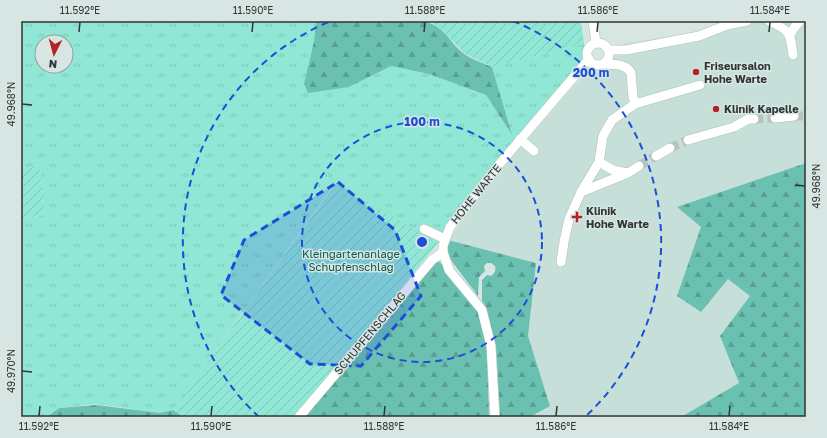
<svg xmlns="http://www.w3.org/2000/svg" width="827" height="438" font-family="'Golos Text',sans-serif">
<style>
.built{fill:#c6dfd9}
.grass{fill:url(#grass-tufts);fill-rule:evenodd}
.forest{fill:url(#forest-firs)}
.garden{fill:url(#garden-furrows)}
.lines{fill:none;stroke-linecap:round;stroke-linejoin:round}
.minor-tunnel{stroke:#b6c3c0;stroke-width:9;stroke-dasharray:9 4.5;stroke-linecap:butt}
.minor-casing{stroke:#b0bfbb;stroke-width:10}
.minor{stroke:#fff;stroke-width:9}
.marked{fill:#1d4ed8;fill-opacity:0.2;stroke:#1d4ed8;stroke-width:3;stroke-dasharray:8 5;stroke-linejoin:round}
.ticks{fill:none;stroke:#303635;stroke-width:1.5}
.ring{fill:none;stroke:#1d4ed8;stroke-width:2;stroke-dasharray:7 5}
.poi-dot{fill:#b42426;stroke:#d7e6e3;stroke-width:1.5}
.labels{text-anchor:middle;stroke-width:3;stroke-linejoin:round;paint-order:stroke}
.poi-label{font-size:11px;font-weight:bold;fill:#303635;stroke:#d7e6e3;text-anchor:start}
.street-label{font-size:11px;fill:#303635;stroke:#d7e6e3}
.park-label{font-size:11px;fill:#08554a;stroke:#d7e6e3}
.centre{fill:#1d4ed8;stroke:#d7e6e3;stroke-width:2}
.ring-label{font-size:12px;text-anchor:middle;font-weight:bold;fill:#1d4ed8;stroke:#d7e6e3;stroke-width:3;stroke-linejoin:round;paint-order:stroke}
.neatline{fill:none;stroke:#303635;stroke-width:1.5}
.ticks-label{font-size:10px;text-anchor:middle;fill:#303635}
</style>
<defs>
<pattern id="grass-tufts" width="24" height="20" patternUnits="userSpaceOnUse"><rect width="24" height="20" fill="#91e7d5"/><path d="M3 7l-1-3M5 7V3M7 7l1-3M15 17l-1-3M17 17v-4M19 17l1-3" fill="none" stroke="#7dc7b7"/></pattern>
<pattern id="forest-firs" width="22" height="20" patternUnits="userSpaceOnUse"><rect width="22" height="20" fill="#6bc1b1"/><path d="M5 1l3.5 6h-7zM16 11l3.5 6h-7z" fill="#589e91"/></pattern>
<pattern id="garden-furrows" width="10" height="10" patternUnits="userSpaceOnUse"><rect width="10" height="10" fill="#91e7d5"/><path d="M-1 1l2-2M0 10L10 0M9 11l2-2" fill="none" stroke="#7dc7b7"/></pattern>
</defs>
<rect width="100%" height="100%" fill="#d7e6e3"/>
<!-- built -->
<path class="built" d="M 740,21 L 806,21 L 806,163 L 677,207 L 701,227 L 728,279 L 751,296 L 720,336 L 739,383 L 681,417 L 530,417 L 550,406 L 528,336 L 536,263 L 448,240 L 500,170 L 588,70 L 609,64 L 614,45 L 700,32 Z"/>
<!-- grass -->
<path class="grass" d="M 21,21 L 316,21 L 314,41 L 308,66 L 349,87 L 391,66 L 429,74 L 486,95 L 511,134 L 492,67 L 584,44 L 588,57 L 445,239 L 438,243 L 335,183 L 173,410 L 160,413 L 97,404 L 59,408 L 47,417 L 21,417 L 21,219 L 45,215 L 40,165 L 21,168 ZM 42,42 L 66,42 L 66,66 L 42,66 Z"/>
<!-- forest -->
<g class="forest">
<path d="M 316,21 L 422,21 C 446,26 447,40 463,53 C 471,59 483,63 492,67 L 512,135 L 486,95 L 429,74 L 391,66 L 349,87 L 308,93 L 304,84 L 314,41 Z"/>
<path d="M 806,163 L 806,417 L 681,417 L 739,383 L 720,336 L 750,296 L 728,279 L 701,312 L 677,296 L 701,227 L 677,207 Z"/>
<path d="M 448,240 L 536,263 L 528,336 L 550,406 L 530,417 L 500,417 L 496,347 L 486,307 L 482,301 L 482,280 L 487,275 L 491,276 C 495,273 496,271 495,266 L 491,263 L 487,263 L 484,266 L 485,271 L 479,277 L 478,296 L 453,263 L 446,251 Z"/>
<path d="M 434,260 L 440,262 L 479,311 L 487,347 L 489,417 L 302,417 Z"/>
<path d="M 97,405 L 160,413 L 173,410 L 184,417 L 47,417 L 59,408 Z"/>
</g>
<!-- garden -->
<g class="garden">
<path d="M 432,21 L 581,21 L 584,44 L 492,67 L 464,53 L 446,34 L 433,23 Z"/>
<path d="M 40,165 L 45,215 L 21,219 L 21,168 Z"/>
<path d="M 336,183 L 438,243 L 296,417 L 184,417 L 173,410 Z"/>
</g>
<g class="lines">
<!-- minor-tunnel -->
<g class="minor-tunnel">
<path d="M 794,116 L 806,116"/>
<path d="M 754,119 L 775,118"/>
<path d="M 670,148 L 688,140"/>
<path d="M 639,166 L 656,156"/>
</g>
<!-- minor casing -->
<g class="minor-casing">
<g id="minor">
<path d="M 593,21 L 596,43"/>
<path d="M 769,21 C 791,31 790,33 793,55"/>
<path d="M 790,35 L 794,28 L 800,21"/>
<circle cx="598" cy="54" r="11"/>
<path d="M 609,50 L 626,50 L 699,36 L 727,25 L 747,21"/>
<path d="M 635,104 L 700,85"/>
<path d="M 775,118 L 794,116"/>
<path d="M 520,139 L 534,151"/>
<path d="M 688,140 L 734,127 L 748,119 L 754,119"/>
<path d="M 656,156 L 670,148"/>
<path d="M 599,162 L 613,170 L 627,173"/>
<path d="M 581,192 L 628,173 L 639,166"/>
<path d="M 424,229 L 445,239"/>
<path d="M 561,262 L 564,242 L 569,219 L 581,192 L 599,162 L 603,136 L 612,120 L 635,104 L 633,97 L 631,73 C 626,63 613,65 603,64"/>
<path d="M 299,417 L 432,260 L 443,252"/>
<path d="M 495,417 L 491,346 L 482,310 L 449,270 L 443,252 L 443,246 L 450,227 L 497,167 L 589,59"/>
</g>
</g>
<!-- minor -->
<use href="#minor" class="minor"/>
</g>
<!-- marked area -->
<path class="marked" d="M 338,182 L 395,230 L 421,296 L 361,366 L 310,364 L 221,295 L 244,240 Z"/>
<!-- ticks -->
<path class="ticks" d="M 79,32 L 80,22M 252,32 L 253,22M 424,32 L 425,22M 597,32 L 598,22M 769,32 L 770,22M 22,104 L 32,105M 795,185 L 805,186M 22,371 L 32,372M 39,416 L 40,406M 211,416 L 212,406M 384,416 L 385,406M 556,416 L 557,406M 729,416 L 730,406"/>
<!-- distance rings -->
<g class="ring">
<circle cx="422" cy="242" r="120"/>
<path d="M259 417A239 239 0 0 1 331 21M513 21A239 239 0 0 1 585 417"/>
</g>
<!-- markers -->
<g class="poi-dot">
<circle cx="696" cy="72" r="4"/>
<circle cx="716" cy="109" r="4"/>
<path d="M575 211h4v4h4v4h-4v4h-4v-4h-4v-4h4z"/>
</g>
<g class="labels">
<!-- poi labels -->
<g class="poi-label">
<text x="704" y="70">Friseursalon<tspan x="704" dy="13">Hohe Warte</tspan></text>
<text x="724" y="113">Klinik Kapelle</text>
<text x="586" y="215">Klinik<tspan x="586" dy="13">Hohe Warte</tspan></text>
</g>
<!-- street labels -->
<g class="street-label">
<text transform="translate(476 194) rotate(-51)" y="4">HOHE WARTE</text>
<text transform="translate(370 333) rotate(-50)" y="4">SCHUPFENSCHLAG</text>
</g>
<!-- park labels -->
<g class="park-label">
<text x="351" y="258">Kleingartenanlage<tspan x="351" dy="13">Schupfenschlag</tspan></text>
</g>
</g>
<circle cx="422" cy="242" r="6" class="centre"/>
<g class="ring-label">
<text x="591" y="77">200 m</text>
<text x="422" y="126">100 m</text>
</g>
<!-- border -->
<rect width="827" height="438" fill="none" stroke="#d7e6e3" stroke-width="44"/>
<!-- north arrow -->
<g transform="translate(54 54) rotate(186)"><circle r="19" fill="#d7e6e3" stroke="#94a09d"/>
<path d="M0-3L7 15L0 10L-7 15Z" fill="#b42426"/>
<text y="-6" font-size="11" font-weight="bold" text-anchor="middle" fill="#303635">N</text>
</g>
<rect x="22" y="22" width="783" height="394" class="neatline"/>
<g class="ticks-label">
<text x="80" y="14">11.592°E</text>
<text x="253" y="14">11.590°E</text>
<text x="425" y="14">11.588°E</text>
<text x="598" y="14">11.586°E</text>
<text x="770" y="14">11.584°E</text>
<text transform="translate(11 104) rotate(-90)" y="4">49.968°N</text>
<text transform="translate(816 186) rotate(-90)" y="4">49.968°N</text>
<text transform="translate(11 371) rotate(-90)" y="4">49.970°N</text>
<text x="39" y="430">11.592°E</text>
<text x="211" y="430">11.590°E</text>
<text x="384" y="430">11.588°E</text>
<text x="556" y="430">11.586°E</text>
<text x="729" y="430">11.584°E</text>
</g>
</svg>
